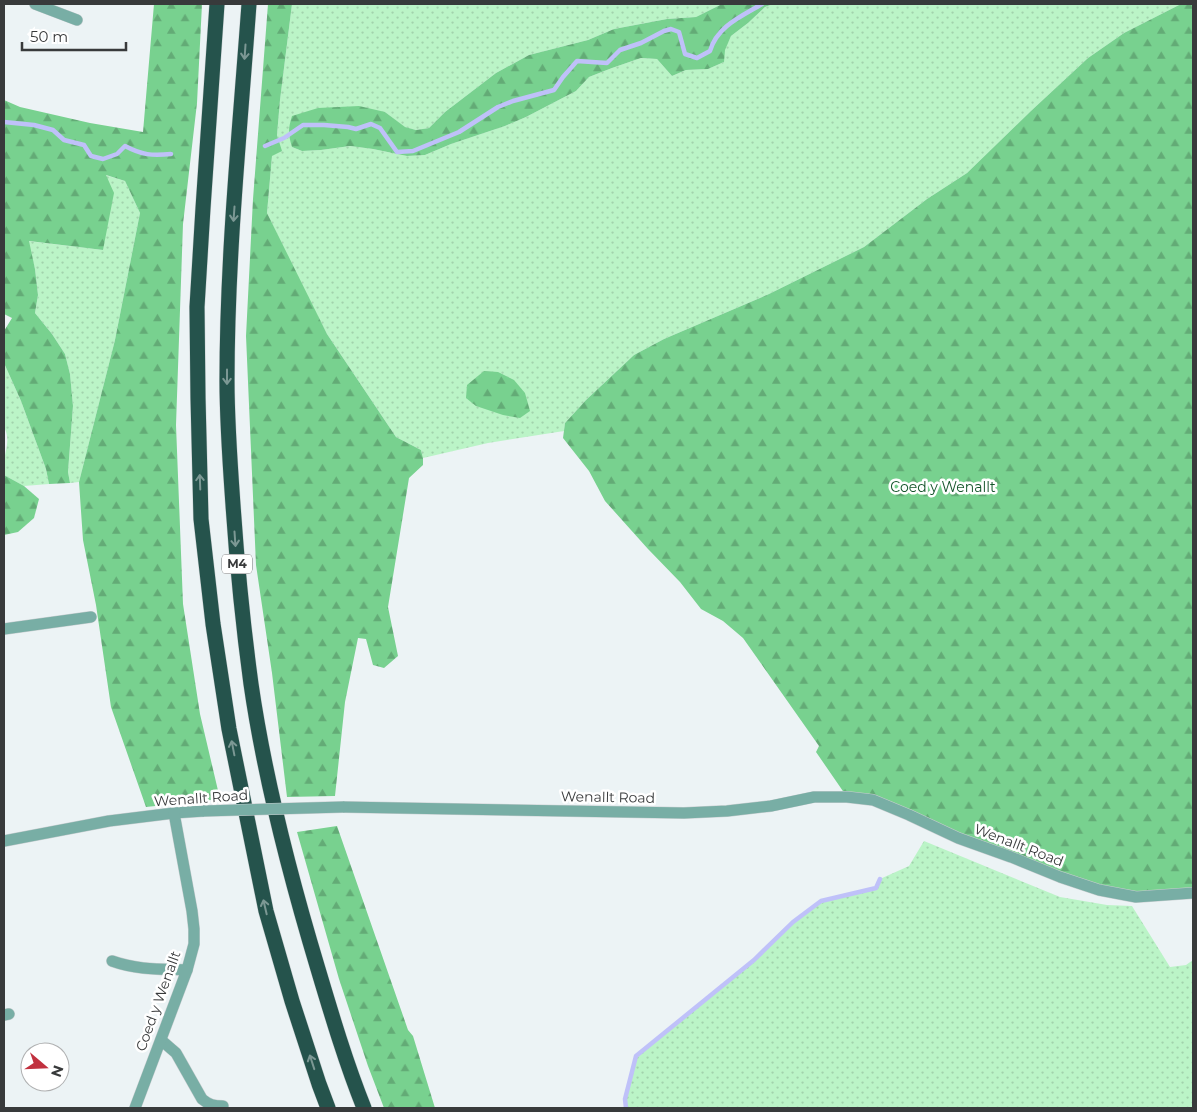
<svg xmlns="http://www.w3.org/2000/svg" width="1197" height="1112" font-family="Montserrat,sans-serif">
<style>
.grass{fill:url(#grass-dots)}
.forest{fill:url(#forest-firs)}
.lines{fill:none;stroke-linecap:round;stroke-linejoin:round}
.stream{stroke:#bfc1f9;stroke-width:4.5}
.street-casing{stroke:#c8ced0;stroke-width:12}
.highway-casing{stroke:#c8ced0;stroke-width:16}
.street{stroke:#78aea5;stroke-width:11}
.highway{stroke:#25534c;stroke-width:15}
.street-bridge-casing{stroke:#c8ced0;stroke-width:12;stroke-linecap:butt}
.street-bridge{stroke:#78aea5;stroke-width:11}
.oneway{stroke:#7c9894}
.labels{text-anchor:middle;stroke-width:5;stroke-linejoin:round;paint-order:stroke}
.shield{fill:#fff;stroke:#747576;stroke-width:1}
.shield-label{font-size:12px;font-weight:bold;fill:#383a3b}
.park-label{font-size:14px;fill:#14552b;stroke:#fff}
.street-label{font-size:14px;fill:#383a3b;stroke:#fff}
</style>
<defs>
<pattern id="grass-dots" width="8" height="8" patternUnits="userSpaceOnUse" patternTransform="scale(1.25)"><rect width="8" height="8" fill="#bbf4c7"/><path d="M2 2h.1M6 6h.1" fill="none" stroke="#a2d2ac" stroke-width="1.8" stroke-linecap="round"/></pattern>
<pattern id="forest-firs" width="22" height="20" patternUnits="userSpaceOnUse" patternTransform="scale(1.25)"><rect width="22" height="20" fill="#78d18f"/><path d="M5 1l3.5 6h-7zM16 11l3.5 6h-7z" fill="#63ab76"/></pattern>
</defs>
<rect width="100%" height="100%" fill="#ecf3f5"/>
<!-- grass -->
<g class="grass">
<path d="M 292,4 L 722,4 L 696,17 L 667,19 L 614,29 L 588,40 L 529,55 L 496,73 L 445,112 L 429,128 L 416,130 L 404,127 L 385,112 L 292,147 L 302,151 L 321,150 L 350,146 L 373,149 L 407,156 L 425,155 L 451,144 L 505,126 L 526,117 L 576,91 L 589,77 L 612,68 L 641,58 L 657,59 L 672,76 L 686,70 L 708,69 L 724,62 L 724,50 L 731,36 L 748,23 L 765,7 L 773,4 L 1181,4 L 1124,33 L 1088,58 L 1032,110 L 967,173 L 927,199 L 864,247 L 769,294 L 664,339 L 634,355 L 586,400 L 565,423 L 564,431 L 488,443 L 423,458 L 421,450 L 396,437 L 327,334 L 298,279 L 267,213 L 272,156 L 279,140 L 277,135 L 280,100 Z"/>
<path d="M 105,175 L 125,181 L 140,213 L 115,340 L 79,482 L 70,483 L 68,472 L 73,406 L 70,374 L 65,354 L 52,334 L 35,313 L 38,295 L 35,269 L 28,241 L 103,250 Z"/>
<path d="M 4,359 L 4,363 L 21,401 L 46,469 L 49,484 L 24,486 L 4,475 C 4,471 3,467 4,463 C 5,450 11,440 4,427 Z"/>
<path d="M 924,841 L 1060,897 L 1107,905 L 1132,906 L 1170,967 L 1186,965 L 1193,960 L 1193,1108 L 626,1108 L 625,1099 L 636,1056 L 754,960 L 793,922 L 821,901 L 876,888 L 880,879 L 909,866 Z"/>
</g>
<!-- forest -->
<g class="forest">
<path d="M 154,4 L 202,4 L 197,103 L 183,224 L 176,425 L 183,604 L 200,714 L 220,799 L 146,807 L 111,707 L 96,605 L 83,540 L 79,482 L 115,340 L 140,213 L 125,181 L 106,175 L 114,193 L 103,250 L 29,241 L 35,269 L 38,295 L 35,313 L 52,334 L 65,354 L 70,374 L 73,406 L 68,472 L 70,483 L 49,484 L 46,469 L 21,401 L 4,363 L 4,331 L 12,318 L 4,314 L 4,100 L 20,107 L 90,123 L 143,132 Z"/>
<path d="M 268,4 L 292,4 L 280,100 L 277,135 L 282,151 L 272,156 L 267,213 L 327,334 L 396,437 L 421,450 L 423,458 L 423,465 L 409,478 L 388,607 L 398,656 L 384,668 L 373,665 L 366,639 L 358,638 L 345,702 L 335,796 L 287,797 L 272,673 L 256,565 L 246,336 L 253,199 Z"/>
<path d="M 722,4 L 773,4 L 765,7 L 748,23 L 731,36 L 725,50 L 724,62 L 708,69 L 686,70 L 672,76 L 657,59 L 641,58 L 612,68 L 589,77 L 576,91 L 526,117 L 505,126 L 451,144 L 425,155 L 407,156 L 373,149 L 350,146 L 321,150 L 302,151 L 292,147 C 288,134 288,129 292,116 L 318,108 L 359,106 L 385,112 L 405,127 L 416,130 L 429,128 L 445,112 L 496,73 L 529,55 L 588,40 L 614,29 L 667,19 L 696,17 Z"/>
<path d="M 1181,4 L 1193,4 L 1193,893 L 1099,890 L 909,815 L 847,797 L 816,752 L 819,746 L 743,638 L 723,621 L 701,609 L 680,582 L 648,549 L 605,501 L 589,471 L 563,438 L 565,423 L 586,400 L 634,355 L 664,339 L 769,294 L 864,247 L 927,199 L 967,173 L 1032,110 L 1088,58 L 1124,33 Z"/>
<path d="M 484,371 L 498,372 L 514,380 L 525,393 L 530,411 L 520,418 L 503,415 L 476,406 L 466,398 L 467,385 Z"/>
<path d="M 4,475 L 24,486 L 39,499 L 34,518 L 18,532 L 4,535 Z"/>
<path d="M 337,826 L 408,1030 L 413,1036 L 435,1108 L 384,1108 L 368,1066 L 339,979 L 297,832 Z"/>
</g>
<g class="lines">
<!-- stream -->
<g class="stream">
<path d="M 4,122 L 34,125 L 53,130 L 64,140 L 84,145 L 91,156 L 103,159 L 117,154 L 125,146 C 142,155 152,156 171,154"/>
<path d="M 265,146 L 284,138 L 303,125 L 324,125 L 348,127 L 356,129 L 371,124 L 380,128 L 397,152 L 413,151 L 459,132 L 498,107 L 513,101 L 554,90 L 563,77 L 577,61 L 607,63 L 620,50 L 641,43 L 664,31 L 671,29 L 679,32 L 685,54 L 697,58 L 710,51 C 717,26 742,16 762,4"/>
<path d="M 626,1108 L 625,1099 L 636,1056 L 754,960 L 793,922 L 821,901 L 876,888 L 880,879"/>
</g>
<!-- street casing -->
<g class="street-casing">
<g id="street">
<path d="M 35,4 L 77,20"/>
<path d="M 4,629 L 91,617"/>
<path d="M 343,807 L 684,813 L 727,811 L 771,806 L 814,797 L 847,797 L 873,800 L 909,815 L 958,838 L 1011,857 L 1060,877 L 1099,890 L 1136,897 L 1193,893"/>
<path d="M 4,841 L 109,821 L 174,813 L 204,811"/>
<path d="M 112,961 C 137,970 161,969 187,970"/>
<path d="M 4,1015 L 9,1014"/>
<path d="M 161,1040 L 176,1053 L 202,1099 C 209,1105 214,1106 223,1106"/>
<path d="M 135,1108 L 187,970 L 194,944 L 194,929 L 192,911 L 174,813"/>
</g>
</g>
<!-- highway casing -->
<g class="highway-casing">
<g id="highway">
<path d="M 217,4 L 203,208 L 197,307 L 198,398 L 201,519 L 213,624 L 229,729 L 266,911 L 292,1001 L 319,1084 L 328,1108"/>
<path d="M 249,4 C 240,129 227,255 227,381 C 227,422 230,463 233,505 C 237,564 243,625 251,684 C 265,781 290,876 318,969 C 332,1016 346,1063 364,1108"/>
</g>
</g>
<!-- street -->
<use href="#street" class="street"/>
<!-- highway -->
<use href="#highway" class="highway"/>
<!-- street-bridge casing -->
<g class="street-bridge-casing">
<path id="street-bridge" d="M 204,811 L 343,807"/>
</g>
<!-- street-bridge -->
<use href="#street-bridge" class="street-bridge"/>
</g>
<!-- one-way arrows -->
<defs><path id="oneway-shaft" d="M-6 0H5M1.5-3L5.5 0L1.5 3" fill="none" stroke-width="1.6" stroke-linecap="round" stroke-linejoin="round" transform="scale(1.25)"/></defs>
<g class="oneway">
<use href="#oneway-shaft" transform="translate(245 52) rotate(94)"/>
<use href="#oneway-shaft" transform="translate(234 214) rotate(94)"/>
<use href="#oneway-shaft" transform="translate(227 377) rotate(90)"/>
<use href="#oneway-shaft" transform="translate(200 482) rotate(-92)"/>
<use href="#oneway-shaft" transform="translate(235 539) rotate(86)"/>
<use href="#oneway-shaft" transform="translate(233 748) rotate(-101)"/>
<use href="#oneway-shaft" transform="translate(265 907) rotate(-103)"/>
<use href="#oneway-shaft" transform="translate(312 1062) rotate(-108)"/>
</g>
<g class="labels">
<!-- shield labels -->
<rect class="shield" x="222" y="554.5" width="30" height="19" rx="4"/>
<g class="shield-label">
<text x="237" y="568">M4</text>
</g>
<!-- park labels -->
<g class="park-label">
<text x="943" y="492">Coed y Wenallt</text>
</g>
<!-- street labels -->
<g class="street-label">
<text transform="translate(608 797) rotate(1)" y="5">Wenallt Road</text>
<text transform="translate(201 798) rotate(-4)" y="5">Wenallt Road</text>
<text transform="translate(1019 845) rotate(21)" y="5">Wenallt Road</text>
<text transform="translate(158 1001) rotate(-70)" y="5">Coed y Wenallt</text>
</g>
</g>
<!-- border -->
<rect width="1197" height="1112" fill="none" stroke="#383a3b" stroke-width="10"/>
<!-- north arrow -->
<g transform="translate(45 1067) rotate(109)"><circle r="24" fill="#ffffff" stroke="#afb0b1"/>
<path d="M0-4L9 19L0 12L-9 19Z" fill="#c1313f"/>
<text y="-8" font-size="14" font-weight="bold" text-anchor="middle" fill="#383a3b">N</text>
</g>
<!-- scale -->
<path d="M22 42v8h104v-8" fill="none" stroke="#383a3b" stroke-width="2.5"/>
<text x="30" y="42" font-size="15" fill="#383a3b" stroke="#ffffff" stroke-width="4" paint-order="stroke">50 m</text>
</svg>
